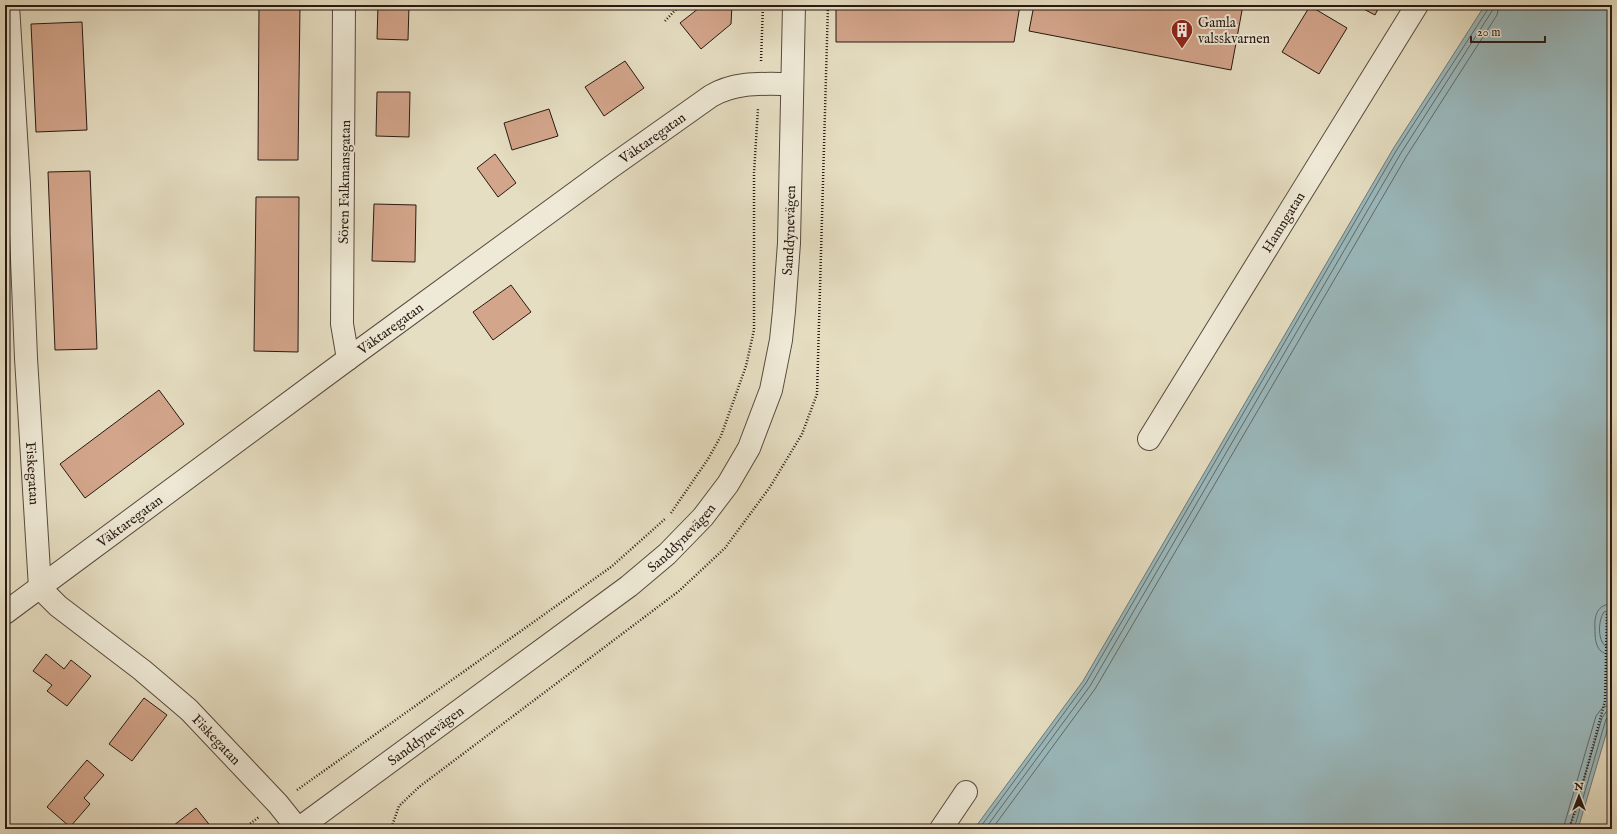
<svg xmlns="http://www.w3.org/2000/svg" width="1617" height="834" font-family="'IM FELL English',serif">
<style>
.water{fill:#9ab9bd;stroke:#6c7979}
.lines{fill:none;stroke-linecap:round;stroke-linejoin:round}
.shore{stroke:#606968;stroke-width:1}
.building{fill:#d3a58b;stroke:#271913}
.minor-casing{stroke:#574a3f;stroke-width:24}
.tertiary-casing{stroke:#574a3f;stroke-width:24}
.path{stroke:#271913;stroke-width:2.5;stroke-dasharray:1 2;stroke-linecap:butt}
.minor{stroke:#efead7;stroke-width:22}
.tertiary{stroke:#efead7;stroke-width:22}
.labels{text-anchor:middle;stroke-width:4;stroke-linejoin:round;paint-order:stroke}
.poi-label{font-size:14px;fill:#271913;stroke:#efead7;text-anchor:start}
.street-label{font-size:14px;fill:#271913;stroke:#efead7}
</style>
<rect width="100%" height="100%" fill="#e6dec2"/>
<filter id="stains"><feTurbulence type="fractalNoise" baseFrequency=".005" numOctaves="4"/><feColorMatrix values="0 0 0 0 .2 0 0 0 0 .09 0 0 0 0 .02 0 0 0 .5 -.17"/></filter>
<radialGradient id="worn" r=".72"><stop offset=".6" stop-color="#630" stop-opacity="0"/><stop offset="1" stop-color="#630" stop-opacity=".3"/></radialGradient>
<!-- water -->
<path class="water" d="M 1485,5 L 1612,5 L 1612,616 L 1609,621 L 1612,714 L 1578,829 L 974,829 L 1083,681 L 1393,149 Z"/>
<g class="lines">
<!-- shore -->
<g class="shore">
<path d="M 1612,604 C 1597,604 1594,616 1595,629 C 1595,642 1596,654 1612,655"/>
<path d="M 1612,610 L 1604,612 C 1597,622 1597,648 1612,649"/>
<path d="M 979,829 L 1086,683 L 1396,151 L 1488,9 L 1488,5"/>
<path d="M 985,829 L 1090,686 L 1401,153 L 1492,11 L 1493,5"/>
<path d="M 992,829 L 1095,689 L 1406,157 L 1497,15 L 1499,5"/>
<path d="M 1563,829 L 1596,716 L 1603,707 L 1612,705"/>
<path d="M 1569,829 L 1602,718 L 1606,712 L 1612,711"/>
<path d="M 1574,829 L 1606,719 L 1608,717 L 1612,716"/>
</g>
</g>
<!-- building -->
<g class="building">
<path d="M 259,5 L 300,5 L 298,160 L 258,160 Z"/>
<path d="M 378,5 L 409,5 L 408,40 L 377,39 Z"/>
<path d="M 699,5 L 732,5 L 731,24 L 701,49 L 680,23 L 699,8 Z"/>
<path d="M 836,5 L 1020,5 L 1014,42 L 836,42 Z"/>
<path d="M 1034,5 L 1243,5 L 1231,70 L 1029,31 Z"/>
<path d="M 1356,5 L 1380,5 L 1375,15 Z"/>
<path d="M 1310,6 L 1347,28 L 1319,74 L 1282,52 Z"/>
<path d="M 82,22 L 87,130 L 36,132 L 31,24 Z"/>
<path d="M 625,61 L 644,88 L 604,116 L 585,87 Z"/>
<path d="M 377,92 L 410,92 L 409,137 L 376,136 Z"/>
<path d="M 549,109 L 558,136 L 512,150 L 504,123 Z"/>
<path d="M 495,154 L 516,183 L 498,197 L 477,168 Z"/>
<path d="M 90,171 L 97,349 L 55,350 L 48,172 Z"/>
<path d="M 256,197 L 299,197 L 298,352 L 254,351 Z"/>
<path d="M 374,204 L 416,205 L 415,262 L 372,261 Z"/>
<path d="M 511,285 L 531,312 L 493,340 L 473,312 Z"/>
<path d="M 159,390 L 184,424 L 85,498 L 60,464 Z"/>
<path d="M 46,654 L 64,669 L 71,660 L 91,676 L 67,706 L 47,691 L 52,685 L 33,671 Z"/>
<path d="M 144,698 L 167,715 L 132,761 L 109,744 Z"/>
<path d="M 87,760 L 104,775 L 84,798 L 90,804 L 70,827 L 47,807 Z"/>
<path d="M 196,808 L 212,828 L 169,829 Z"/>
</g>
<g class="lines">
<!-- minor casing -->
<g class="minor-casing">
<g id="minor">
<path id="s1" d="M 8,5 L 19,185 L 26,358 L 40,588 L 58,606 L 142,670 L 189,710 L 278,804 L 298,829"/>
<path d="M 344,5 L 342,324 L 348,359"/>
<path id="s2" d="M 1149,439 L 1417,5"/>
<path id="s3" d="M 5,613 L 348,359 L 608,169 L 711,96 C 736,81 764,84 792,84"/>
<path d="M 941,829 L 966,792"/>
</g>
</g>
<!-- tertiary casing -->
<g class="tertiary-casing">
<g id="tertiary">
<path id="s4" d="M 298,829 L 629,586 L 667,554 L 703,517 L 728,484 L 749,448 L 771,390 L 781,340 L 784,311 L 789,243 L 794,5"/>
</g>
</g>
<!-- path -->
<g class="path">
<path d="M 665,21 L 680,5"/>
<path d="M 761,61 L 763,5"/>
<path d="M 671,513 L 708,459 L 721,436 L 746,366 L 754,330 L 754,173 L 758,108"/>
<path d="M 297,790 L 611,567 L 665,519"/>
<path d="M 243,829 L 259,817"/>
<path d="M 370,829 L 392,826 L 399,806 L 419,787 L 679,591 L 725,548 L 770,487 L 802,434 L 817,394 L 828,5"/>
<path d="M 1569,829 L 1576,809 L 1605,701 L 1607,614 L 1612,606"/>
</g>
<!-- minor -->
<use href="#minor" class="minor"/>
<!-- tertiary -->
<use href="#tertiary" class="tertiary"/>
</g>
<!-- icons -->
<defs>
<g id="building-pin" transform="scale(1.15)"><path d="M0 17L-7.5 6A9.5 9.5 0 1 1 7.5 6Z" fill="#8f2418" stroke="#efead7"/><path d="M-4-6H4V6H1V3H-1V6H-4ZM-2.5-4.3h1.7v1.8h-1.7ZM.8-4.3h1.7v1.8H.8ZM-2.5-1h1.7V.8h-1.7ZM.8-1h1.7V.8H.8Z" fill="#fff"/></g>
</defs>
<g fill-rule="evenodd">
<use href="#building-pin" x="1182" y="30"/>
</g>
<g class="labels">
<!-- poi labels -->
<g class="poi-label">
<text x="1198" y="27">Gamla<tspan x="1198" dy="16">valsskvarnen</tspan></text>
</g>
<!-- street labels -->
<g class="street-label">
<text dy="5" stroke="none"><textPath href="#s3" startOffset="803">Väktaregatan</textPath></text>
<text transform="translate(344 182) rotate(-89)" y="5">Sören Falkmansgatan</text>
<text dy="5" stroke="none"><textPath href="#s2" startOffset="255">Hamngatan</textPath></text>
<text dy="5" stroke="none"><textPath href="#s4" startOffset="818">Sanddynevägen</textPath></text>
<text dy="5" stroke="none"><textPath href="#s3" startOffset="479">Väktaregatan</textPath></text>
<text dy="5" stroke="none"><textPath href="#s1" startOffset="469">Fiskegatan</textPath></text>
<text dy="5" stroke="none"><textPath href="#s3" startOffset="155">Väktaregatan</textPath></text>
<text dy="5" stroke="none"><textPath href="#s4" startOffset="482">Sanddynevägen</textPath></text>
<text dy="5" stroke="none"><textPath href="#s4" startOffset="158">Sanddynevägen</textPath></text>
<text dy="5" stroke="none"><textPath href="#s1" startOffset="817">Fiskegatan</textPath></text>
</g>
</g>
<!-- margin -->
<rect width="1617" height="834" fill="none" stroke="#e6dec2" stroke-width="20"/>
<rect x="6" y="6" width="1605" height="822" fill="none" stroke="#271913" stroke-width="2"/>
<rect x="10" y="10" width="1597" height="814" fill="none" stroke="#271913"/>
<!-- north arrow -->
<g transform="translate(1579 796)" stroke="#efead7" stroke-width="3" paint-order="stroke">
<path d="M0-3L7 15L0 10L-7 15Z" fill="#271913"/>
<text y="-6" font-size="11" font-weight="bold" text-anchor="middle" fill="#271913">N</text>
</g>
<!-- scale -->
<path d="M1471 36v6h74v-6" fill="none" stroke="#271913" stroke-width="2"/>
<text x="1477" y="36" font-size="12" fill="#271913" stroke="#efead7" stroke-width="3" paint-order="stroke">20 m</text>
<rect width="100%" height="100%" filter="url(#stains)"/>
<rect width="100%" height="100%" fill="url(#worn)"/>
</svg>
